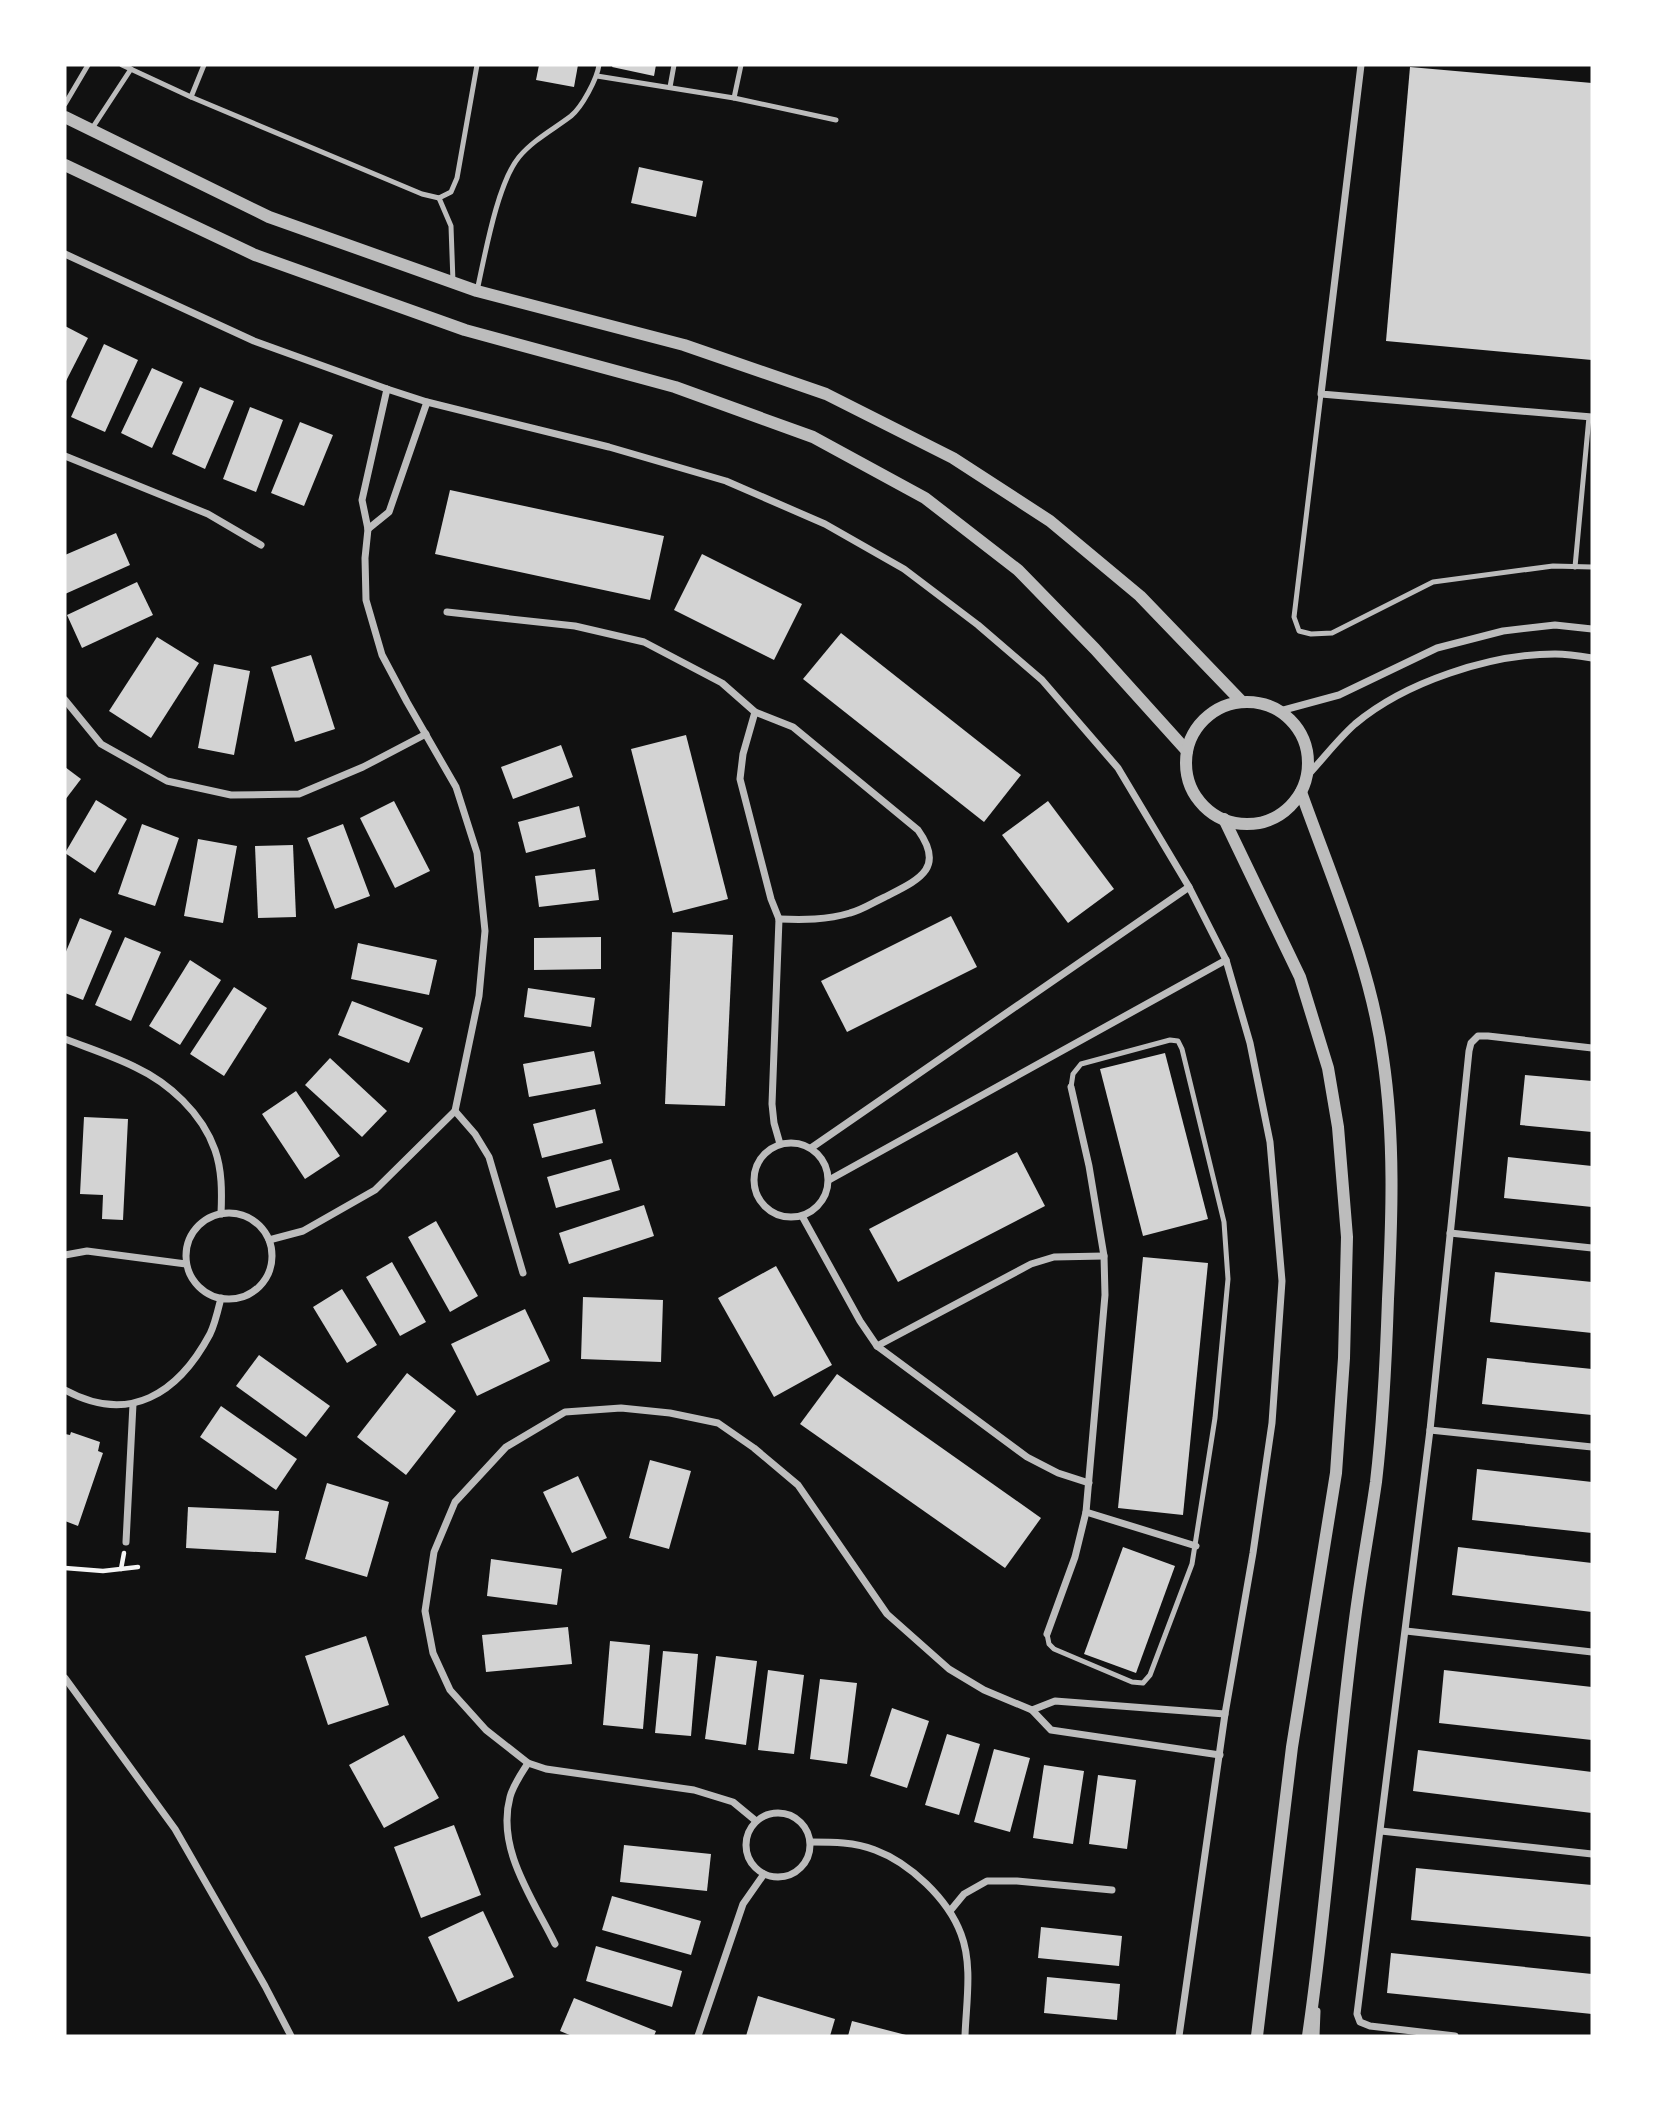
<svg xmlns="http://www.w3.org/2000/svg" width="1657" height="2101" font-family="'Noto Sans',sans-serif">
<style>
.building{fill:#d3d3d3}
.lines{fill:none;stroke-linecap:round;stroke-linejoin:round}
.path{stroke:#f5f5f5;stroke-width:4.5}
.service{stroke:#bcbcbc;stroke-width:5}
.minor{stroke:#bcbcbc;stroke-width:7}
.tertiary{stroke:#bcbcbc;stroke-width:12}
</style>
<rect width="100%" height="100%" fill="#111"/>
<!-- building -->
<g class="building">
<path d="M 539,65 L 578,65 L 574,87 L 536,80 Z"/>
<path d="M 613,65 L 656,65 L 654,76 L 612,67 Z"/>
<path d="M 1410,67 L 1592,83 L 1592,360 L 1386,341 Z"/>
<path d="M 639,167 L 703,181 L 696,217 L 631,203 Z"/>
<path d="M 65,326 L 88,338 L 65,383 Z"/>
<path d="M 104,344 L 138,360 L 105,432 L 71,417 Z"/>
<path d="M 152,368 L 183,382 L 152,448 L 121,433 Z"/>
<path d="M 200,387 L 234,401 L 205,469 L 172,454 Z"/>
<path d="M 250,407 L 283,420 L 256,492 L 223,479 Z"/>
<path d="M 300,422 L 333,435 L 304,506 L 271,493 Z"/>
<path d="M 450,490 L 664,536 L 650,600 L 435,554 Z"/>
<path d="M 116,533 L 130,565 L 65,594 L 65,555 Z"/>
<path d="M 702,554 L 802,604 L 774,660 L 674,610 Z"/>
<path d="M 137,582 L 153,615 L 82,648 L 67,615 Z"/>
<path d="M 841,633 L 1021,775 L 984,822 L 803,679 Z"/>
<path d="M 157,637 L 199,663 L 151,738 L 109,711 Z"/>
<path d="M 311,655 L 335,729 L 295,742 L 271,667 Z"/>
<path d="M 214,664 L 250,671 L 234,755 L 198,748 Z"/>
<path d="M 686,735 L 728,899 L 673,913 L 631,749 Z"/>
<path d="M 561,745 L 573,777 L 513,799 L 501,767 Z"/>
<path d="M 65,767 L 81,779 L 65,800 Z"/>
<path d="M 96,800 L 127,819 L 95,873 L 65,853 Z"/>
<path d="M 394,801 L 430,871 L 395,888 L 360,818 Z"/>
<path d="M 1048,801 L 1114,889 L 1068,923 L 1002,835 Z"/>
<path d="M 579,806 L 586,837 L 526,853 L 518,822 Z"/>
<path d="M 142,824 L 179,838 L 155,906 L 118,894 Z"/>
<path d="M 343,824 L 370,896 L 335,909 L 307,838 Z"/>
<path d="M 198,839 L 237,846 L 223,923 L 184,916 Z"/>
<path d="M 293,845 L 296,917 L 258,918 L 255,846 Z"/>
<path d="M 595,869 L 599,900 L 539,907 L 535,876 Z"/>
<path d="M 951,916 L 977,967 L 847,1032 L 821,981 Z"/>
<path d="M 80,918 L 112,931 L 83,1000 L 65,993 L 65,954 Z"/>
<path d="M 672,932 L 733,935 L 725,1106 L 665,1104 Z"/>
<path d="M 125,937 L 161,952 L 131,1021 L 95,1005 Z"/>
<path d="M 601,937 L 601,969 L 534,970 L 534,938 Z"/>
<path d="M 358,943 L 437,960 L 429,995 L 351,979 Z"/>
<path d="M 190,960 L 221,980 L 180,1045 L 149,1026 Z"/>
<path d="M 234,987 L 267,1008 L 224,1076 L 190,1054 Z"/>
<path d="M 528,988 L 595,998 L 591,1027 L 524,1017 Z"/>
<path d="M 352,1001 L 423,1028 L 409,1063 L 338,1035 Z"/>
<path d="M 594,1051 L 601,1084 L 529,1097 L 523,1064 Z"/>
<path d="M 1165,1053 L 1208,1219 L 1143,1236 L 1100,1069 Z"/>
<path d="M 330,1058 L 387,1111 L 362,1137 L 305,1085 Z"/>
<path d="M 1525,1075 L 1592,1081 L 1592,1132 L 1520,1125 Z"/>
<path d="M 296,1091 L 340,1156 L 305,1179 L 262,1114 Z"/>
<path d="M 595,1109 L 603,1143 L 542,1158 L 533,1124 Z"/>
<path d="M 84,1117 L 128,1119 L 123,1220 L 102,1219 L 103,1195 L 80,1194 Z"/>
<path d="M 1017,1152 L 1045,1206 L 898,1282 L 869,1229 Z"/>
<path d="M 1508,1157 L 1592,1166 L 1592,1207 L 1504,1198 Z"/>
<path d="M 611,1159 L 620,1190 L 556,1208 L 547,1177 Z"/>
<path d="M 644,1205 L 654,1236 L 569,1264 L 559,1233 Z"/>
<path d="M 436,1221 L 478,1296 L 450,1312 L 408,1237 Z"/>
<path d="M 1143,1257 L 1208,1263 L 1183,1515 L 1118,1508 Z"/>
<path d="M 392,1262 L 426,1322 L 400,1336 L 366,1277 Z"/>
<path d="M 776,1266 L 832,1365 L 774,1397 L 718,1298 Z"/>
<path d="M 1495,1272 L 1592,1282 L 1592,1333 L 1490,1322 Z"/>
<path d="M 342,1289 L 377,1345 L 347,1363 L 313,1307 Z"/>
<path d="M 583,1297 L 663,1300 L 661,1362 L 581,1359 Z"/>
<path d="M 525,1309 L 550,1361 L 477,1396 L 451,1344 Z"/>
<path d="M 259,1355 L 330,1406 L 306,1437 L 236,1386 Z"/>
<path d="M 1487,1358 L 1592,1369 L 1592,1415 L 1482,1404 Z"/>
<path d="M 407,1373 L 456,1411 L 406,1475 L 357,1437 Z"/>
<path d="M 837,1374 L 1041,1518 L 1005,1568 L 800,1424 Z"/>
<path d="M 221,1406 L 297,1459 L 276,1490 L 200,1437 Z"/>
<path d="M 71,1432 L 100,1442 L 98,1451 L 103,1453 L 78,1526 L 65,1521 L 65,1434 L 70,1435 Z"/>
<path d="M 650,1460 L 691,1471 L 669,1549 L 629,1538 Z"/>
<path d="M 1477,1469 L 1592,1482 L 1592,1533 L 1472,1520 Z"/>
<path d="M 578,1476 L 607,1538 L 572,1553 L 543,1492 Z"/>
<path d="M 327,1483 L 389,1502 L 367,1577 L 305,1559 Z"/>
<path d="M 188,1507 L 279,1511 L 276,1553 L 186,1548 Z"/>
<path d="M 1123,1547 L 1175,1566 L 1136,1673 L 1084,1654 Z"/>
<path d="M 1458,1547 L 1592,1563 L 1592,1612 L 1452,1595 Z"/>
<path d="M 491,1559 L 562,1569 L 557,1605 L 487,1596 Z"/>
<path d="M 568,1627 L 572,1664 L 486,1672 L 482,1635 Z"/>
<path d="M 366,1636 L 389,1705 L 328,1725 L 305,1656 Z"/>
<path d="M 610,1641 L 650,1645 L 643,1729 L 603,1725 Z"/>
<path d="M 663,1651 L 698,1654 L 691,1736 L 655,1733 Z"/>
<path d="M 716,1656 L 757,1661 L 746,1745 L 705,1739 Z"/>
<path d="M 768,1670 L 804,1675 L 794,1754 L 758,1750 Z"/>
<path d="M 1444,1670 L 1592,1687 L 1592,1740 L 1439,1723 Z"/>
<path d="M 820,1679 L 857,1683 L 847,1764 L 810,1759 Z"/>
<path d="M 892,1708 L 929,1721 L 907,1788 L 870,1776 Z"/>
<path d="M 947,1734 L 980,1744 L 959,1815 L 925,1805 Z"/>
<path d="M 404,1735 L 439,1798 L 384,1828 L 349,1765 Z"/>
<path d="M 994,1749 L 1030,1758 L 1010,1832 L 974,1822 Z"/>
<path d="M 1418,1750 L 1592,1772 L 1592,1813 L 1413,1791 Z"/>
<path d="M 1044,1765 L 1084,1771 L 1073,1844 L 1033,1838 Z"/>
<path d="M 1098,1775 L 1136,1780 L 1127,1849 L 1089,1844 Z"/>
<path d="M 454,1825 L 481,1895 L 421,1918 L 394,1847 Z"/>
<path d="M 624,1845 L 711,1854 L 707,1891 L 620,1882 Z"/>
<path d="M 1416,1868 L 1592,1885 L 1592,1937 L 1411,1920 Z"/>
<path d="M 612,1896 L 701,1921 L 691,1955 L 602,1930 Z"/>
<path d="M 483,1911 L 514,1977 L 458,2002 L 428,1937 Z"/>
<path d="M 1041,1927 L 1122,1936 L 1119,1966 L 1038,1958 Z"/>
<path d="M 596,1946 L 682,1971 L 672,2007 L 586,1981 Z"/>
<path d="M 1391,1953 L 1592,1974 L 1592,2014 L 1387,1993 Z"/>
<path d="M 1047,1977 L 1120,1984 L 1117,2020 L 1044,2013 Z"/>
<path d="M 758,1996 L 835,2019 L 830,2036 L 746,2036 Z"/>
<path d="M 574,1998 L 656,2031 L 654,2036 L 572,2036 L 560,2031 Z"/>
<path d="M 852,2021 L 906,2035 L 906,2036 L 848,2036 Z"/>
</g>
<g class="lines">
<!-- path -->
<g class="path">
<path d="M 65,1568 L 103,1571 L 138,1567"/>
<path d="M 121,1569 L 124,1553"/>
</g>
<!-- service -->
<g class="service">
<path d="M 122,65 L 191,97 L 422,194 L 439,198 L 451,192 L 457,178 L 477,65"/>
<path d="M 597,76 L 734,98 L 836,120"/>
<path d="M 670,87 L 674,65"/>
<path d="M 191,97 L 204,65"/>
<path d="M 734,98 L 741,65"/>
<path d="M 65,104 L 88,65"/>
<path d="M 91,130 L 131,69"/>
<path d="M 439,198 L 451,226 L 453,282"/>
<path d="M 477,291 C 485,255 497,184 519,157 C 533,140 554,129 571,116 C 582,107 597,79 599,65"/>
<path d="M 1321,394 L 1294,617 L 1299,631 L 1311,634 L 1332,633 L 1433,582 L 1553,566 L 1592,567"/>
<path d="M 1575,567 L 1589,417"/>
<path d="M 1047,1634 L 1049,1644 L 1054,1649 L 1132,1682 L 1143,1683 L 1150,1675 L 1192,1564 L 1215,1418 L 1228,1279 L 1224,1222 L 1182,1049 L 1178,1041 L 1170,1040 L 1081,1064 L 1073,1074 L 1071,1087"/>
</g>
<!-- minor -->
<g class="minor">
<path d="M 1361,65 L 1321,394 L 1592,417"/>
<path d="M 65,254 L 254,341 L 387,389 L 427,402 L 609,447 L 726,481 L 825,524 L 904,569 L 978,625 L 1042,680 L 1118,768 L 1189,887 L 1226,960 L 1250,1043 L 1270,1142 L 1282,1281 L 1272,1423 L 1253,1553 L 1225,1714 L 1179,2036"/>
<path d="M 65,456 L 208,514 L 261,545"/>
<path d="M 368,529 L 389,512 L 427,402"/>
<path d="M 447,612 L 575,626 L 644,642 L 722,683 L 755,712 L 793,727 L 918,830 C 946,869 918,880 885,897 C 874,902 862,910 850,913 C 827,920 803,920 779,919"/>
<path d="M 65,700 L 101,744 L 167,781 L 231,795 L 299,794 L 363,767 L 426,734"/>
<path d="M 1280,711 L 1339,695 L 1437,648 L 1503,631 L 1555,625 L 1592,629"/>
<path d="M 755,712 L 743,754 L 740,779 L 771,899 L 779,919 L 772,1104 L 774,1123 L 780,1144"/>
<path d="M 1307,776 C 1323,759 1338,739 1355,724 C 1405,682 1490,654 1555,654 C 1567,654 1580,656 1592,658"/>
<path d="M 65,1039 C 88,1048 113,1056 135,1067 C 169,1083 202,1113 215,1150 C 222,1170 222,1192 221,1214"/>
<path d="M 455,1111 L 475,1134 L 489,1157 L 523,1273"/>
<circle cx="791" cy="1180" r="37"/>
<path d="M 811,1148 L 1189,887"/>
<path d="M 829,1180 L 1226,960"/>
<circle cx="229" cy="1256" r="43"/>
<path d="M 802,1216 L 860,1321 L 877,1346 L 1027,1457 L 1058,1473 L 1089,1483"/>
<path d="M 1450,1233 L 1592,1248"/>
<path d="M 269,1240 L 303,1231 L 375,1190 L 455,1111 L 479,996 L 485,931 L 477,853 L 456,787 L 407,702 L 382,655 L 366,600 L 365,558 L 368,529 L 362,500 L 387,389"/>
<path d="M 65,1255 L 87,1251 L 186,1264"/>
<path d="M 877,1346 L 1031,1264 L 1054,1257 L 1104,1256"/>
<path d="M 65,1390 C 129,1425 178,1394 210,1334 C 215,1324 218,1310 221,1298"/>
<path d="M 1430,1430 L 1592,1447"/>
<path d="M 1086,1512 L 1196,1546"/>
<path d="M 126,1542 L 133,1404"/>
<path d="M 1406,1631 L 1592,1652"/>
<path d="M 1047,1634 L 1075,1557 L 1086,1512 L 1105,1295 L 1104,1256 L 1089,1166 L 1071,1087"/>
<path d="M 65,1678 L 175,1829 L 265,1986 L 291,2036"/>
<path d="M 1032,1710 L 1055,1701 L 1225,1714"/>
<path d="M 528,1763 C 522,1773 513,1785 510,1797 C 496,1849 533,1899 555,1944"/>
<circle cx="778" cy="1845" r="32"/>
<path d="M 756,1821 L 733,1802 L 694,1790 L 546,1769 L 528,1763 L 486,1730 L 450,1690 L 433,1653 L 425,1611 L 434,1552 L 455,1502 L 506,1447 L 565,1412 L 621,1408 L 670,1413 L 718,1423 L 754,1448 L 798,1485 L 887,1614 L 949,1669 L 984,1690 L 1032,1710 L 1051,1730 L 1220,1755"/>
<path d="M 1381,1831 L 1592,1854"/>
<path d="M 811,1842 C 832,1842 855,1842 875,1850 C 910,1863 948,1899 961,1934 C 973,1965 966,2004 965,2036"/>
<path d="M 950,1911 L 964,1894 L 987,1881 L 1017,1881 L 1112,1890"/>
<path d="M 698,2036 L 743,1904 L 764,1874"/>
<path d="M 1316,2036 L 1317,2011"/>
<path d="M 1455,2036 L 1370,2026 L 1360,2022 L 1357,2014 L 1430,1430 L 1469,1051 L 1471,1043 L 1478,1036 L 1488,1036 L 1592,1048"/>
</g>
<!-- tertiary -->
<g class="tertiary">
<path d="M 65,117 L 269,217 L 477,291 L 684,345 L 826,394 L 953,458 L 1050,521 L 1140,596 L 1242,702"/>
<path d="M 65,165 L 255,255 L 465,330 L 675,387 L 813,437 L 925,498 L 1018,570 L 1095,649 L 1187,751"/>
<circle cx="1247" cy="763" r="61"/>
<path d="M 1301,792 C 1332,879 1371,967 1383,1058 C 1395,1138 1392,1219 1388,1299 C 1386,1360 1383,1422 1376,1482 C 1369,1531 1360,1578 1354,1627 C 1336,1763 1328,1900 1308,2036"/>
<path d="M 1224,819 L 1300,977 L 1328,1068 L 1338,1127 L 1347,1237 L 1344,1358 L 1336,1473 L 1292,1747 L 1257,2036"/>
</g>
</g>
<!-- border -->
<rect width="1657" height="2101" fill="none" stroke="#ffffff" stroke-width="133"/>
</svg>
